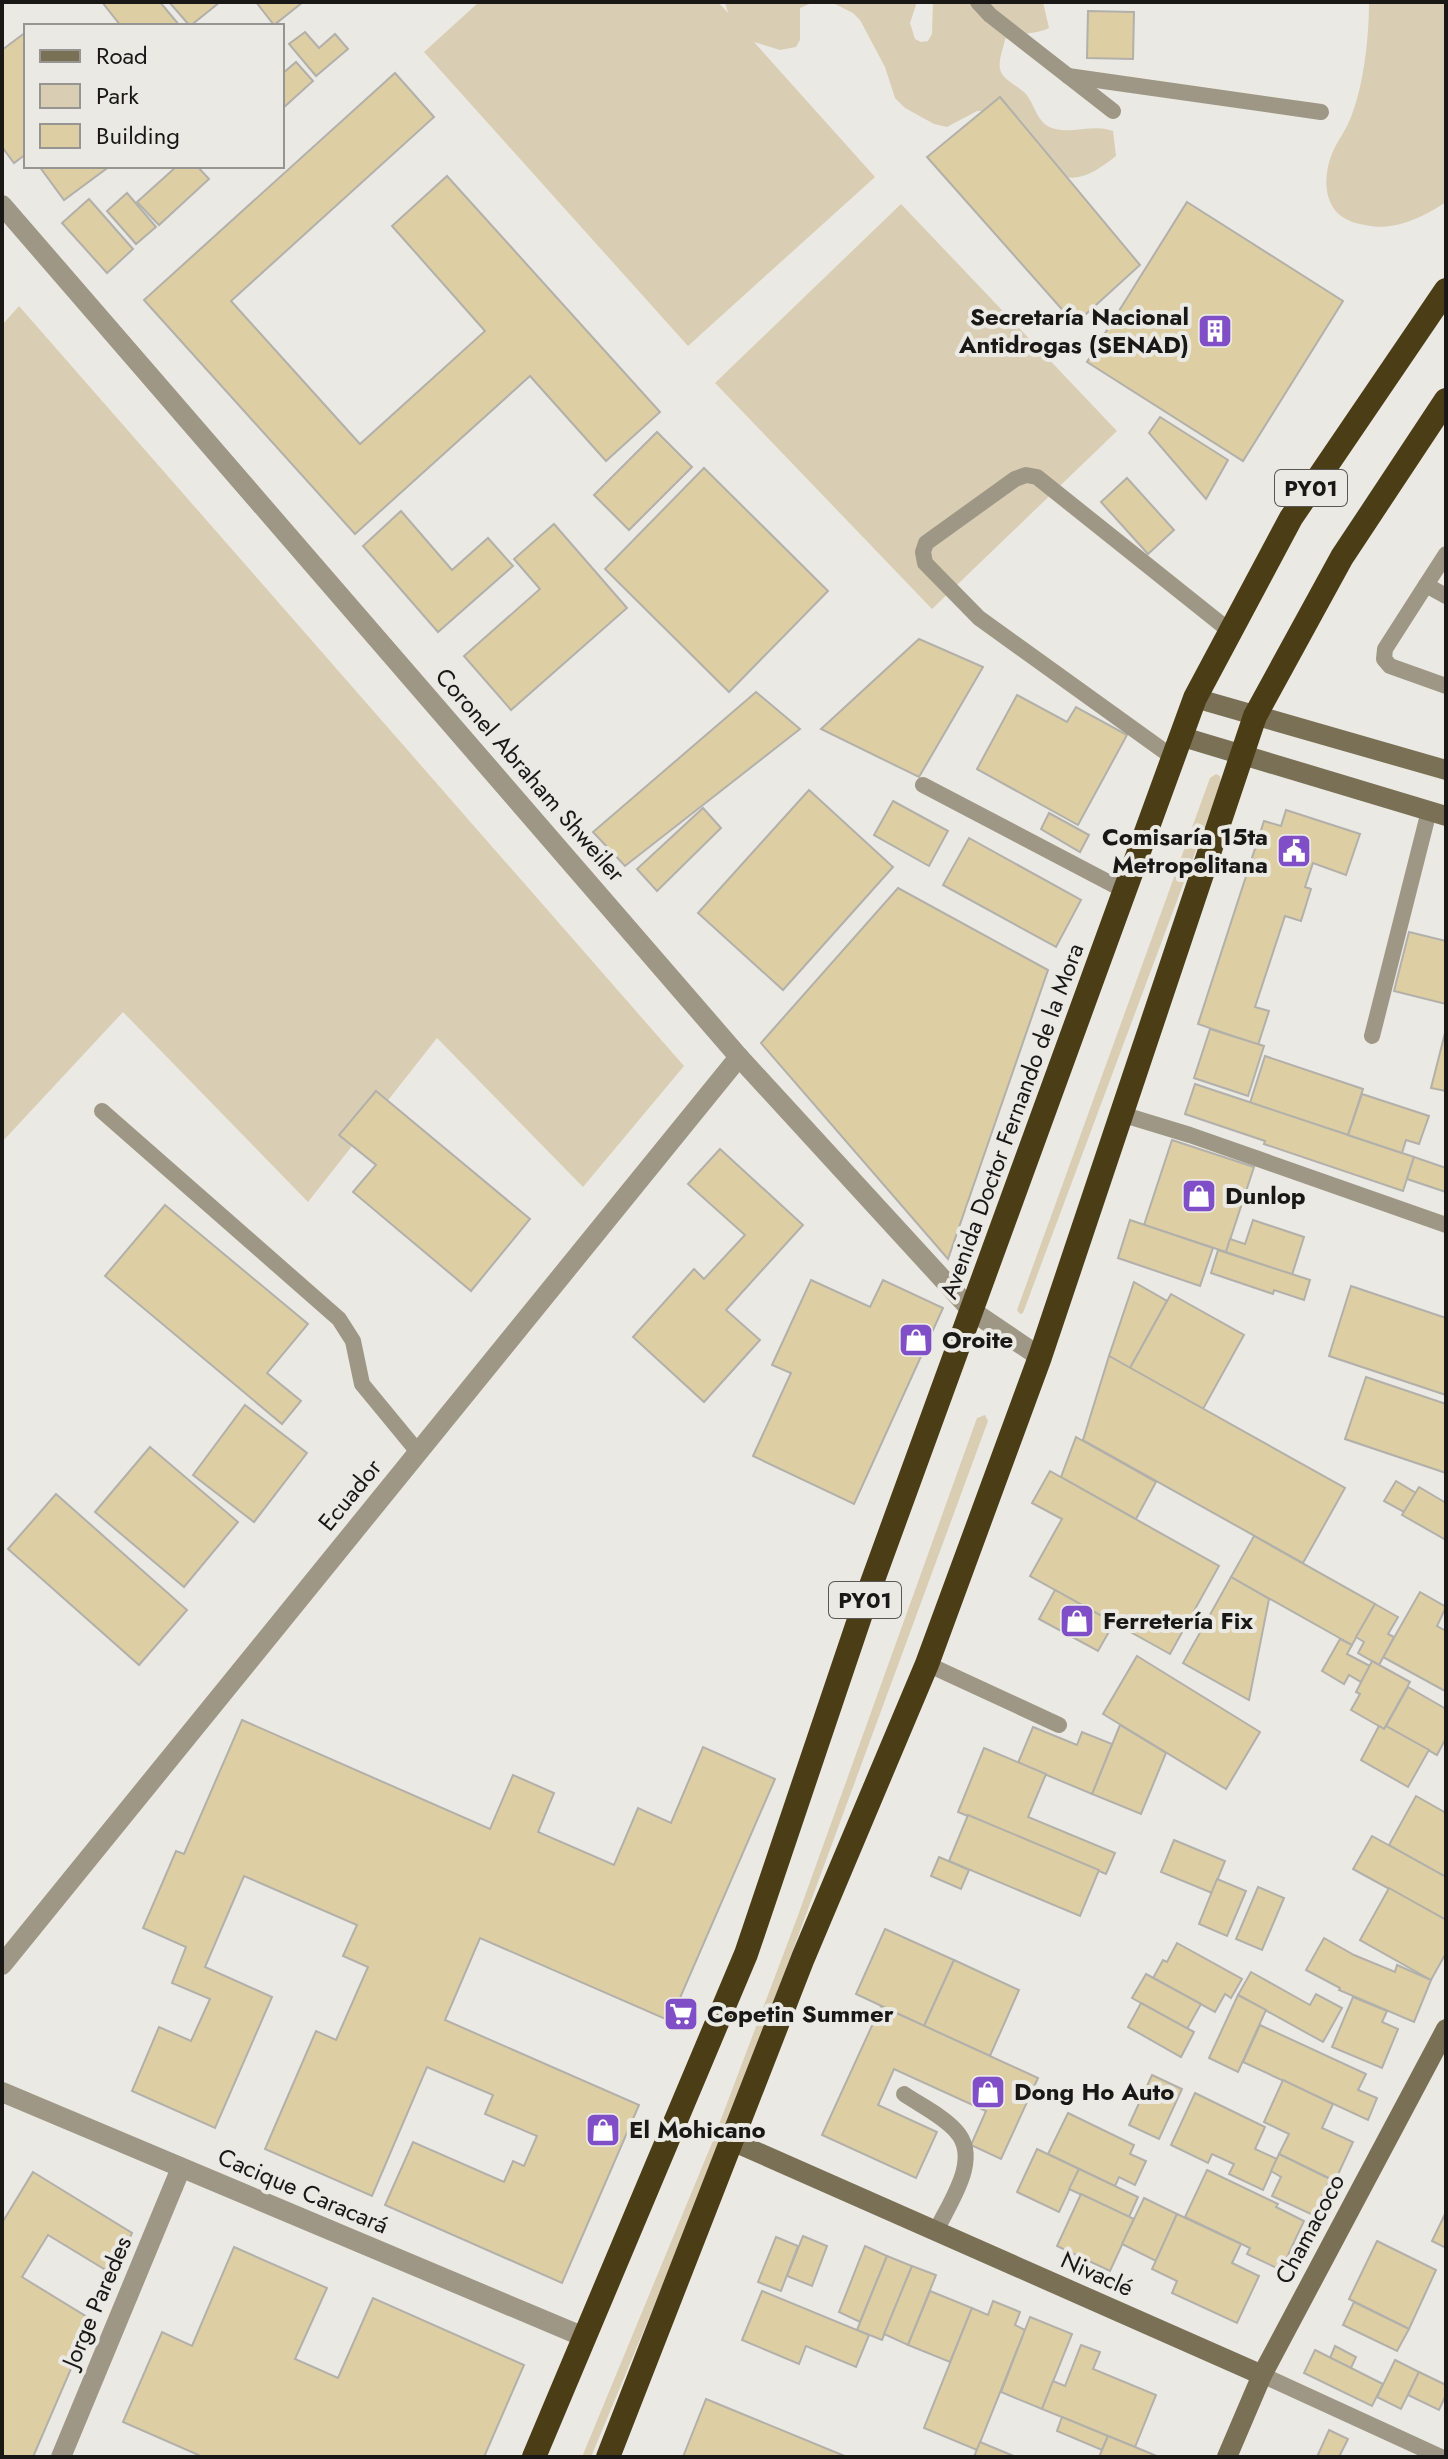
<svg xmlns="http://www.w3.org/2000/svg" width="1448" height="2459" font-family="Jost,sans-serif">
<style>
.green{fill:#d9ceb4}
.building{fill:#decea3;stroke:#b2b0aa;stroke-width:2}
.lines{fill:none;stroke-linecap:round;stroke-linejoin:round}
.lane{stroke:#9e9785;stroke-width:16}
.street{stroke:#9e9785;stroke-width:20}
.secondary{stroke:#7a7056;stroke-width:20}
.highway{stroke:#4b3d15;stroke-width:24}
.labels{text-anchor:middle;stroke-width:8;stroke-linejoin:round;paint-order:stroke}
.shield{fill:#ebe9e3;stroke:#585754;stroke-width:2}
.shield-label{font-size:22px;font-weight:bold;fill:#191816}
.poi-label{font-size:24px;font-weight:bold;fill:#191816;stroke:#ebe9e3;text-anchor:start}
.street-label{font-size:24px;fill:#191816;stroke:#ebe9e3}
</style>
<rect width="100%" height="100%" fill="#ebe9e3"/>
<!-- green -->
<g class="green">
<path d="M 479,2 L 718,2 L 728,13 L 725,2 L 814,2 L 800,8 L 800,40 L 796,47 L 780,50 L 754,42 L 875,177 L 688,346 L 424,52 Z"/>
<path d="M 831,2 L 917,2 L 910,23 L 915,39 L 921,42 L 928,41 L 932,34 L 933,2 L 1043,2 L 1049,28 C 1035,35 1020,32 1005,39 C 1004,47 998,60 1000,69 C 1002,80 1019,86 1026,94 C 1035,105 1037,123 1052,128 C 1072,135 1092,123 1113,131 L 1116,156 C 1100,168 1081,184 1060,175 L 992,111 L 977,111 L 947,127 L 934,124 L 905,108 L 895,98 L 885,67 L 860,20 L 853,13 Z"/>
<path d="M 1369,2 L 1446,2 L 1446,202 C 1424,217 1393,232 1365,225 C 1360,224 1353,223 1348,220 C 1321,208 1323,172 1334,149 C 1339,139 1347,128 1351,117 C 1364,84 1369,37 1369,2 Z"/>
<path d="M 901,204 L 1117,431 L 932,609 L 715,383 Z"/>
<path d="M 19,306 L 684,1066 L 583,1187 L 437,1038 L 308,1202 L 123,1012 L 2,1142 L 2,325 Z"/>
<path d="M 1216,774 L 1220,776 L 1221,783 L 1023,1313 L 1020,1314 L 1017,1310 L 1210,778 Z"/>
<path d="M 985,1415 L 988,1421 L 721,2145 L 591,2457 L 582,2457 L 712,2143 L 797,1918 L 977,1418 Z"/>
</g>
<!-- building -->
<g class="building">
<path d="M 102,2 L 160,2 L 180,26 L 121,26 Z"/>
<path d="M 169,2 L 220,2 L 190,26 Z"/>
<path d="M 256,2 L 303,2 L 274,25 Z"/>
<path d="M 1088,11 L 1134,12 L 1133,59 L 1087,58 Z"/>
<path d="M 26,32 L 26,154 L 14,163 L 2,147 L 2,50 Z"/>
<path d="M 305,32 L 319,48 L 335,34 L 348,49 L 316,76 L 289,44 Z"/>
<path d="M 296,62 L 313,81 L 282,109 L 282,74 Z"/>
<path d="M 395,73 L 434,117 L 231,301 L 360,444 L 485,331 L 392,226 L 447,176 L 660,412 L 606,461 L 530,376 L 355,534 L 144,300 Z"/>
<path d="M 1000,97 L 1140,265 L 1075,324 L 927,157 Z"/>
<path d="M 39,166 L 110,166 L 64,200 Z"/>
<path d="M 177,166 L 197,166 L 209,179 L 159,225 L 137,202 Z"/>
<path d="M 127,193 L 156,227 L 136,244 L 107,211 Z"/>
<path d="M 89,199 L 133,249 L 107,273 L 62,223 Z"/>
<path d="M 1187,202 L 1343,301 L 1243,461 L 1087,362 Z"/>
<path d="M 1160,417 L 1228,460 L 1206,499 L 1149,433 Z"/>
<path d="M 657,432 L 692,467 L 629,530 L 594,495 Z"/>
<path d="M 704,468 L 828,591 L 729,692 L 605,569 Z"/>
<path d="M 1127,478 L 1174,530 L 1148,554 L 1101,502 Z"/>
<path d="M 401,511 L 452,570 L 488,538 L 513,566 L 438,632 L 363,546 Z"/>
<path d="M 554,524 L 627,608 L 511,710 L 464,656 L 540,589 L 514,559 Z"/>
<path d="M 919,639 L 983,667 L 919,777 L 821,729 Z"/>
<path d="M 756,692 L 800,729 L 625,866 L 593,832 Z"/>
<path d="M 1017,695 L 1067,722 L 1076,707 L 1127,735 L 1078,825 L 977,769 Z"/>
<path d="M 809,790 L 893,867 L 783,990 L 698,913 Z"/>
<path d="M 893,801 L 948,831 L 929,866 L 874,835 Z"/>
<path d="M 703,808 L 721,828 L 657,891 L 637,869 Z"/>
<path d="M 1286,810 L 1360,834 L 1346,875 L 1313,863 L 1305,887 L 1311,889 L 1301,921 L 1285,916 L 1255,1007 L 1269,1011 L 1258,1045 L 1198,1024 L 1264,821 L 1281,826 Z"/>
<path d="M 1049,813 L 1089,835 L 1080,852 L 1041,829 Z"/>
<path d="M 969,838 L 1081,900 L 1056,947 L 943,885 Z"/>
<path d="M 898,888 L 1048,970 L 948,1259 L 761,1043 Z"/>
<path d="M 1409,932 L 1446,941 L 1446,1004 L 1394,991 Z"/>
<path d="M 1210,1029 L 1264,1046 L 1248,1096 L 1194,1078 Z"/>
<path d="M 1446,1029 L 1446,1091 L 1431,1088 Z"/>
<path d="M 1265,1056 L 1363,1089 L 1348,1135 L 1250,1103 Z"/>
<path d="M 1195,1084 L 1414,1157 L 1403,1191 L 1264,1144 L 1265,1141 L 1185,1114 Z"/>
<path d="M 376,1091 L 530,1219 L 471,1291 L 353,1192 L 376,1165 L 339,1135 Z"/>
<path d="M 1362,1094 L 1429,1116 L 1419,1144 L 1406,1140 L 1402,1153 L 1348,1135 Z"/>
<path d="M 1172,1140 L 1254,1167 L 1226,1252 L 1144,1225 Z"/>
<path d="M 720,1149 L 803,1225 L 726,1310 L 760,1340 L 704,1402 L 633,1337 L 694,1269 L 704,1279 L 745,1235 L 688,1184 Z"/>
<path d="M 1414,1157 L 1446,1168 L 1446,1192 L 1407,1179 Z"/>
<path d="M 165,1205 L 308,1324 L 267,1373 L 301,1401 L 282,1424 L 105,1276 Z"/>
<path d="M 1130,1220 L 1213,1248 L 1200,1286 L 1118,1258 Z"/>
<path d="M 1253,1220 L 1304,1237 L 1292,1275 L 1226,1252 L 1230,1239 L 1245,1244 Z"/>
<path d="M 1218,1250 L 1310,1280 L 1304,1300 L 1274,1290 L 1273,1294 L 1211,1273 Z"/>
<path d="M 811,1280 L 870,1307 L 883,1280 L 943,1308 L 854,1504 L 753,1456 L 791,1373 L 772,1365 Z"/>
<path d="M 1134,1282 L 1167,1301 L 1130,1368 L 1109,1356 Z"/>
<path d="M 1351,1286 L 1446,1318 L 1446,1395 L 1329,1356 Z"/>
<path d="M 1171,1294 L 1244,1335 L 1203,1409 L 1130,1368 Z"/>
<path d="M 1109,1356 L 1345,1488 L 1303,1563 L 1083,1440 Z"/>
<path d="M 1366,1377 L 1446,1404 L 1446,1473 L 1345,1439 Z"/>
<path d="M 245,1405 L 307,1453 L 254,1522 L 193,1475 Z"/>
<path d="M 1076,1437 L 1156,1482 L 1136,1519 L 1061,1477 Z"/>
<path d="M 150,1447 L 238,1522 L 184,1587 L 95,1512 Z"/>
<path d="M 1050,1471 L 1219,1566 L 1170,1654 L 1030,1576 L 1062,1519 L 1032,1503 Z"/>
<path d="M 1396,1481 L 1416,1493 L 1404,1512 L 1384,1501 Z"/>
<path d="M 1419,1487 L 1446,1503 L 1446,1540 L 1402,1515 Z"/>
<path d="M 56,1494 L 187,1610 L 139,1665 L 8,1549 Z"/>
<path d="M 1254,1536 L 1375,1604 L 1352,1645 L 1231,1577 Z"/>
<path d="M 1231,1577 L 1269,1599 L 1249,1700 L 1183,1663 Z"/>
<path d="M 1055,1590 L 1114,1623 L 1098,1651 L 1039,1619 Z"/>
<path d="M 1420,1592 L 1446,1607 L 1437,1626 L 1446,1631 L 1445,1691 L 1383,1657 Z"/>
<path d="M 1375,1604 L 1398,1617 L 1388,1634 L 1394,1637 L 1379,1665 L 1358,1653 L 1364,1642 L 1356,1637 Z"/>
<path d="M 1340,1639 L 1352,1645 L 1347,1654 L 1370,1666 L 1361,1682 L 1349,1675 L 1344,1684 L 1322,1671 Z"/>
<path d="M 1137,1656 L 1260,1732 L 1226,1789 L 1103,1714 Z"/>
<path d="M 1372,1661 L 1410,1682 L 1384,1729 L 1351,1710 L 1360,1694 L 1356,1692 Z"/>
<path d="M 1408,1687 L 1446,1709 L 1446,1738 L 1437,1755 L 1386,1726 Z"/>
<path d="M 242,1720 L 490,1829 L 513,1775 L 554,1793 L 538,1832 L 614,1865 L 638,1808 L 671,1823 L 703,1747 L 775,1779 L 670,2021 L 480,1938 L 445,2020 L 639,2105 L 562,2283 L 385,2205 L 413,2142 L 504,2182 L 513,2161 L 524,2166 L 537,2136 L 485,2114 L 493,2095 L 427,2067 L 372,2196 L 265,2149 L 316,2031 L 336,2040 L 368,1967 L 343,1956 L 357,1925 L 244,1876 L 205,1967 L 272,1997 L 215,2128 L 132,2091 L 159,2027 L 191,2041 L 210,1999 L 172,1983 L 186,1947 L 143,1928 L 176,1851 L 184,1854 Z"/>
<path d="M 1120,1725 L 1166,1753 L 1141,1814 L 1092,1794 Z"/>
<path d="M 1379,1726 L 1384,1729 L 1386,1726 L 1429,1750 L 1408,1787 L 1361,1760 Z"/>
<path d="M 1033,1727 L 1077,1745 L 1082,1732 L 1112,1744 L 1092,1794 L 1018,1763 Z"/>
<path d="M 984,1748 L 1046,1774 L 1028,1817 L 1115,1853 L 1106,1874 L 958,1812 Z"/>
<path d="M 1416,1796 L 1446,1813 L 1446,1877 L 1389,1845 Z"/>
<path d="M 968,1815 L 1099,1870 L 1080,1916 L 949,1861 Z"/>
<path d="M 1372,1836 L 1446,1877 L 1446,1920 L 1353,1869 Z"/>
<path d="M 1174,1840 L 1225,1861 L 1212,1893 L 1161,1872 Z"/>
<path d="M 939,1857 L 969,1870 L 961,1889 L 931,1876 Z"/>
<path d="M 1217,1879 L 1246,1891 L 1227,1936 L 1199,1924 Z"/>
<path d="M 1258,1887 L 1284,1898 L 1262,1950 L 1236,1939 Z"/>
<path d="M 1389,1888 L 1446,1920 L 1446,1953 L 1431,1980 L 1360,1940 Z"/>
<path d="M 885,1929 L 954,1960 L 924,2026 L 856,1994 Z"/>
<path d="M 1324,1938 L 1354,1955 L 1395,1972 L 1397,1965 L 1431,1980 L 1414,2022 L 1339,1990 L 1340,1988 L 1306,1970 Z"/>
<path d="M 1177,1943 L 1242,1979 L 1231,1998 L 1225,1994 L 1215,2012 L 1153,1978 L 1163,1960 L 1167,1962 Z"/>
<path d="M 954,1960 L 1019,1990 L 990,2056 L 924,2026 Z"/>
<path d="M 1251,1972 L 1310,2005 L 1316,1994 L 1342,2008 L 1323,2042 L 1238,1995 Z"/>
<path d="M 1146,1974 L 1201,2004 L 1187,2029 L 1132,1998 Z"/>
<path d="M 1238,1995 L 1266,2010 L 1238,2072 L 1209,2058 Z"/>
<path d="M 1353,1997 L 1387,2011 L 1382,2022 L 1398,2029 L 1382,2068 L 1332,2047 Z"/>
<path d="M 1141,2003 L 1194,2032 L 1181,2057 L 1128,2027 Z"/>
<path d="M 881,2006 L 1038,2078 L 1001,2159 L 971,2145 L 986,2111 L 894,2069 L 878,2105 L 937,2132 L 916,2178 L 822,2135 Z"/>
<path d="M 1260,2025 L 1366,2074 L 1358,2090 L 1377,2098 L 1368,2120 L 1243,2062 Z"/>
<path d="M 1152,2075 L 1182,2089 L 1159,2139 L 1129,2125 Z"/>
<path d="M 1283,2080 L 1333,2104 L 1322,2128 L 1353,2142 L 1335,2181 L 1279,2154 L 1289,2134 L 1264,2122 Z"/>
<path d="M 1195,2093 L 1265,2127 L 1255,2149 L 1277,2159 L 1263,2190 L 1229,2174 L 1234,2164 L 1212,2154 L 1208,2163 L 1171,2145 Z"/>
<path d="M 1068,2113 L 1134,2145 L 1130,2154 L 1146,2161 L 1135,2185 L 1119,2177 L 1115,2186 L 1048,2154 Z"/>
<path d="M 1037,2149 L 1079,2169 L 1059,2212 L 1017,2192 Z"/>
<path d="M 1279,2154 L 1330,2179 L 1313,2215 L 1272,2196 L 1281,2177 L 1271,2171 Z"/>
<path d="M 1079,2169 L 1138,2197 L 1129,2217 L 1069,2189 Z"/>
<path d="M 1207,2170 L 1278,2204 L 1276,2207 L 1304,2221 L 1281,2270 L 1247,2254 L 1250,2248 L 1185,2217 Z"/>
<path d="M 33,2172 L 132,2233 L 114,2275 L 48,2235 L 22,2277 L 92,2320 L 33,2457 L 2,2457 L 2,2223 Z"/>
<path d="M 1081,2194 L 1134,2219 L 1110,2271 L 1057,2246 Z"/>
<path d="M 1144,2198 L 1177,2214 L 1156,2261 L 1122,2244 Z"/>
<path d="M 1446,2212 L 1446,2248 L 1432,2241 Z"/>
<path d="M 1177,2214 L 1241,2244 L 1232,2263 L 1259,2276 L 1237,2323 L 1172,2293 L 1177,2281 L 1152,2269 Z"/>
<path d="M 803,2236 L 827,2246 L 812,2286 L 787,2276 Z"/>
<path d="M 776,2237 L 798,2246 L 781,2291 L 758,2282 Z"/>
<path d="M 1377,2241 L 1436,2270 L 1409,2329 L 1349,2299 Z"/>
<path d="M 865,2246 L 887,2256 L 860,2322 L 839,2312 Z"/>
<path d="M 234,2247 L 327,2288 L 295,2359 L 338,2378 L 373,2298 L 524,2365 L 484,2457 L 203,2457 L 123,2422 L 162,2332 L 192,2346 Z"/>
<path d="M 887,2256 L 912,2266 L 882,2340 L 857,2330 Z"/>
<path d="M 912,2266 L 936,2275 L 908,2345 L 884,2334 Z"/>
<path d="M 762,2291 L 869,2335 L 856,2367 L 806,2346 L 799,2364 L 742,2340 Z"/>
<path d="M 930,2291 L 972,2308 L 950,2362 L 908,2345 Z"/>
<path d="M 993,2301 L 1020,2312 L 1015,2325 L 1025,2330 L 977,2450 L 924,2428 L 972,2308 L 988,2315 Z"/>
<path d="M 1354,2302 L 1409,2329 L 1397,2351 L 1343,2325 Z"/>
<path d="M 1030,2317 L 1072,2334 L 1042,2409 L 1001,2392 Z"/>
<path d="M 1081,2345 L 1100,2352 L 1093,2369 L 1156,2395 L 1135,2447 L 1042,2409 L 1053,2381 L 1065,2386 Z"/>
<path d="M 1335,2346 L 1356,2357 L 1351,2368 L 1330,2358 Z"/>
<path d="M 1315,2350 L 1383,2384 L 1372,2406 L 1304,2373 Z"/>
<path d="M 1395,2360 L 1419,2372 L 1401,2409 L 1377,2397 Z"/>
<path d="M 1419,2372 L 1446,2385 L 1446,2395 L 1439,2410 L 1408,2395 Z"/>
<path d="M 706,2399 L 847,2457 L 683,2457 Z"/>
<path d="M 1062,2417 L 1108,2436 L 1102,2450 L 1057,2431 Z"/>
<path d="M 1329,2430 L 1348,2439 L 1339,2457 L 1317,2457 Z"/>
<path d="M 1108,2436 L 1135,2447 L 1159,2457 L 1099,2457 Z"/>
<path d="M 980,2442 L 1016,2457 L 974,2457 Z"/>
</g>
<g class="lines">
<!-- lane -->
<g class="lane">
<path d="M 978,2 L 990,15 L 1113,111"/>
<path d="M 1068,76 L 1321,112"/>
<path d="M 1446,554 L 1426,585 L 1446,596"/>
<path d="M 1426,585 L 1385,649 L 1384,659 L 1390,666 L 1446,686"/>
<path d="M 1175,759 L 979,618 L 925,563 L 923,552 L 926,543 L 1015,479 L 1026,475 L 1037,477 L 1231,632"/>
<path d="M 923,785 L 1127,892"/>
<path d="M 1372,1036 L 1429,811"/>
<path d="M 102,1111 L 339,1319 L 353,1341 L 362,1384 L 418,1452"/>
<path d="M 1121,1114 L 1190,1135 L 1446,1225"/>
<path d="M 927,1664 L 1059,1725"/>
<path d="M 904,2094 C 920,2105 943,2116 956,2131 C 982,2159 949,2203 936,2231"/>
<path d="M 1262,2375 L 1441,2457"/>
</g>
<!-- street -->
<g class="street">
<path d="M 2,205 L 739,1057 L 972,1311 L 1040,1357"/>
<path d="M 2,1965 L 739,1057"/>
<path d="M 2,2092 L 584,2337"/>
<path d="M 61,2457 L 181,2168"/>
</g>
<!-- secondary -->
<g class="secondary">
<path d="M 1195,698 L 1446,770"/>
<path d="M 1183,737 L 1446,816"/>
<path d="M 732,2141 L 1262,2375"/>
<path d="M 1227,2457 L 1262,2375 L 1446,2029"/>
</g>
<!-- highway -->
<g class="highway">
<path d="M 534,2457 L 746,1954 L 866,1599 L 1195,698 L 1291,518 L 1446,290"/>
<path d="M 608,2457 L 803,1958 L 927,1664 L 1040,1357 L 1255,716 L 1342,557 L 1446,400"/>
</g>
</g>
<!-- icons -->
<defs>
<g id="building-square" transform="scale(1.8)"><rect x="-9" y="-9" width="18" height="18" rx="4" fill="#804ec6" stroke="#ebe9e3"/><path d="M-4-6H4V6H1V3H-1V6H-4ZM-2.5-4.3h1.7v1.8h-1.7ZM.8-4.3h1.7v1.8H.8ZM-2.5-1h1.7V.8h-1.7ZM.8-1h1.7V.8H.8Z" fill="#fff"/></g>
<g id="civic-square" transform="scale(1.8)"><rect x="-9" y="-9" width="18" height="18" rx="4" fill="#804ec6" stroke="#ebe9e3"/><path d="M-.6-6.5H3V-4.5H.6V-3L4-1V1h2V6H-6V1h2V-1L-.6-3ZM-1.2 2.5V6h2.4V2.5Z" fill="#fff"/></g>
<g id="shop-square" transform="scale(1.8)"><rect x="-9" y="-9" width="18" height="18" rx="4" fill="#804ec6" stroke="#ebe9e3"/><path d="M-5-2.5h2.3a2.7 3.5 0 0 1 5.4 0H5L5.5 6h-11ZM-1.5-2.5h3a1.5 2.3 0 0 0-3 0Z" fill="#fff"/></g>
<g id="supermarket-square" transform="scale(1.8)"><rect x="-9" y="-9" width="18" height="18" rx="4" fill="#804ec6" stroke="#ebe9e3"/><path d="M-6-5.5h2.5l.6 2H6L4.5 2H-2.5L-4.4-4H-6ZM-1.5 3.2a1.3 1.3 0 1 0 .1 0ZM3 3.2a1.3 1.3 0 1 0 .1 0Z" fill="#fff"/></g>
</defs>
<g fill-rule="evenodd">
<use href="#building-square" x="1215" y="331"/>
<use href="#civic-square" x="1294" y="851"/>
<use href="#shop-square" x="1199" y="1196"/>
<use href="#shop-square" x="916" y="1340"/>
<use href="#shop-square" x="1077" y="1621"/>
<use href="#supermarket-square" x="681" y="2014"/>
<use href="#shop-square" x="988" y="2092"/>
<use href="#shop-square" x="603" y="2130"/>
</g>
<g class="labels">
<!-- shield labels -->
<g class="shield">
<rect x="1275" y="470" width="72" height="36" rx="6"/>
<rect x="829" y="1582" width="72" height="36" rx="6"/>
</g>
<g class="shield-label">
<text x="1311" y="496">PY01</text>
<text x="865" y="1608">PY01</text>
</g>
<!-- poi labels -->
<g class="poi-label">
<text x="1189" y="325" text-anchor="end">Secretaría Nacional<tspan x="1189" dy="28">Antidrogas (SENAD)</tspan></text>
<text x="1268" y="845" text-anchor="end">Comisaría 15ta<tspan x="1268" dy="28">Metropolitana</tspan></text>
<text x="1225" y="1204">Dunlop</text>
<text x="942" y="1348">Oroite</text>
<text x="1103" y="1629">Ferretería Fix</text>
<text x="707" y="2022">Copetin Summer</text>
<text x="1014" y="2100">Dong Ho Auto</text>
<text x="629" y="2138">El Mohicano</text>
</g>
<!-- street labels -->
<g class="street-label">
<text transform="translate(530 775) rotate(49)" y="8">Coronel Abraham Shweiler</text>
<text transform="translate(1012 1121) rotate(-70)" y="8">Avenida Doctor Fernando de la Mora</text>
<text transform="translate(350 1495) rotate(-51)" y="8">Ecuador</text>
<text transform="translate(303 2191) rotate(23)" y="8">Cacique Caracará</text>
<text transform="translate(1310 2229) rotate(-62)" y="8">Chamacoco</text>
<text transform="translate(1097 2274) rotate(24)" y="8">Nivaclé</text>
<text transform="translate(97 2302) rotate(-67)" y="8">Jorge Paredes</text>
</g>
</g>
<!-- border -->
<rect width="1448" height="2459" fill="none" stroke="#191816" stroke-width="8"/>
<!-- legend -->
<rect x="24" y="24" width="260" height="144" fill="#ebe9e3" stroke="#979591" stroke-width="2"/>
<rect x="40" y="50" width="40" height="12" fill="#7a7056" stroke="#979591" stroke-width="2"/>
<text x="96" y="64" font-size="24" fill="#191816">Road</text>
<rect x="40" y="84" width="40" height="24" fill="#d9ceb4" stroke="#979591" stroke-width="2"/>
<text x="96" y="104" font-size="24" fill="#191816">Park</text>
<rect x="40" y="124" width="40" height="24" fill="#decea3" stroke="#979591" stroke-width="2"/>
<text x="96" y="144" font-size="24" fill="#191816">Building</text>
</svg>
